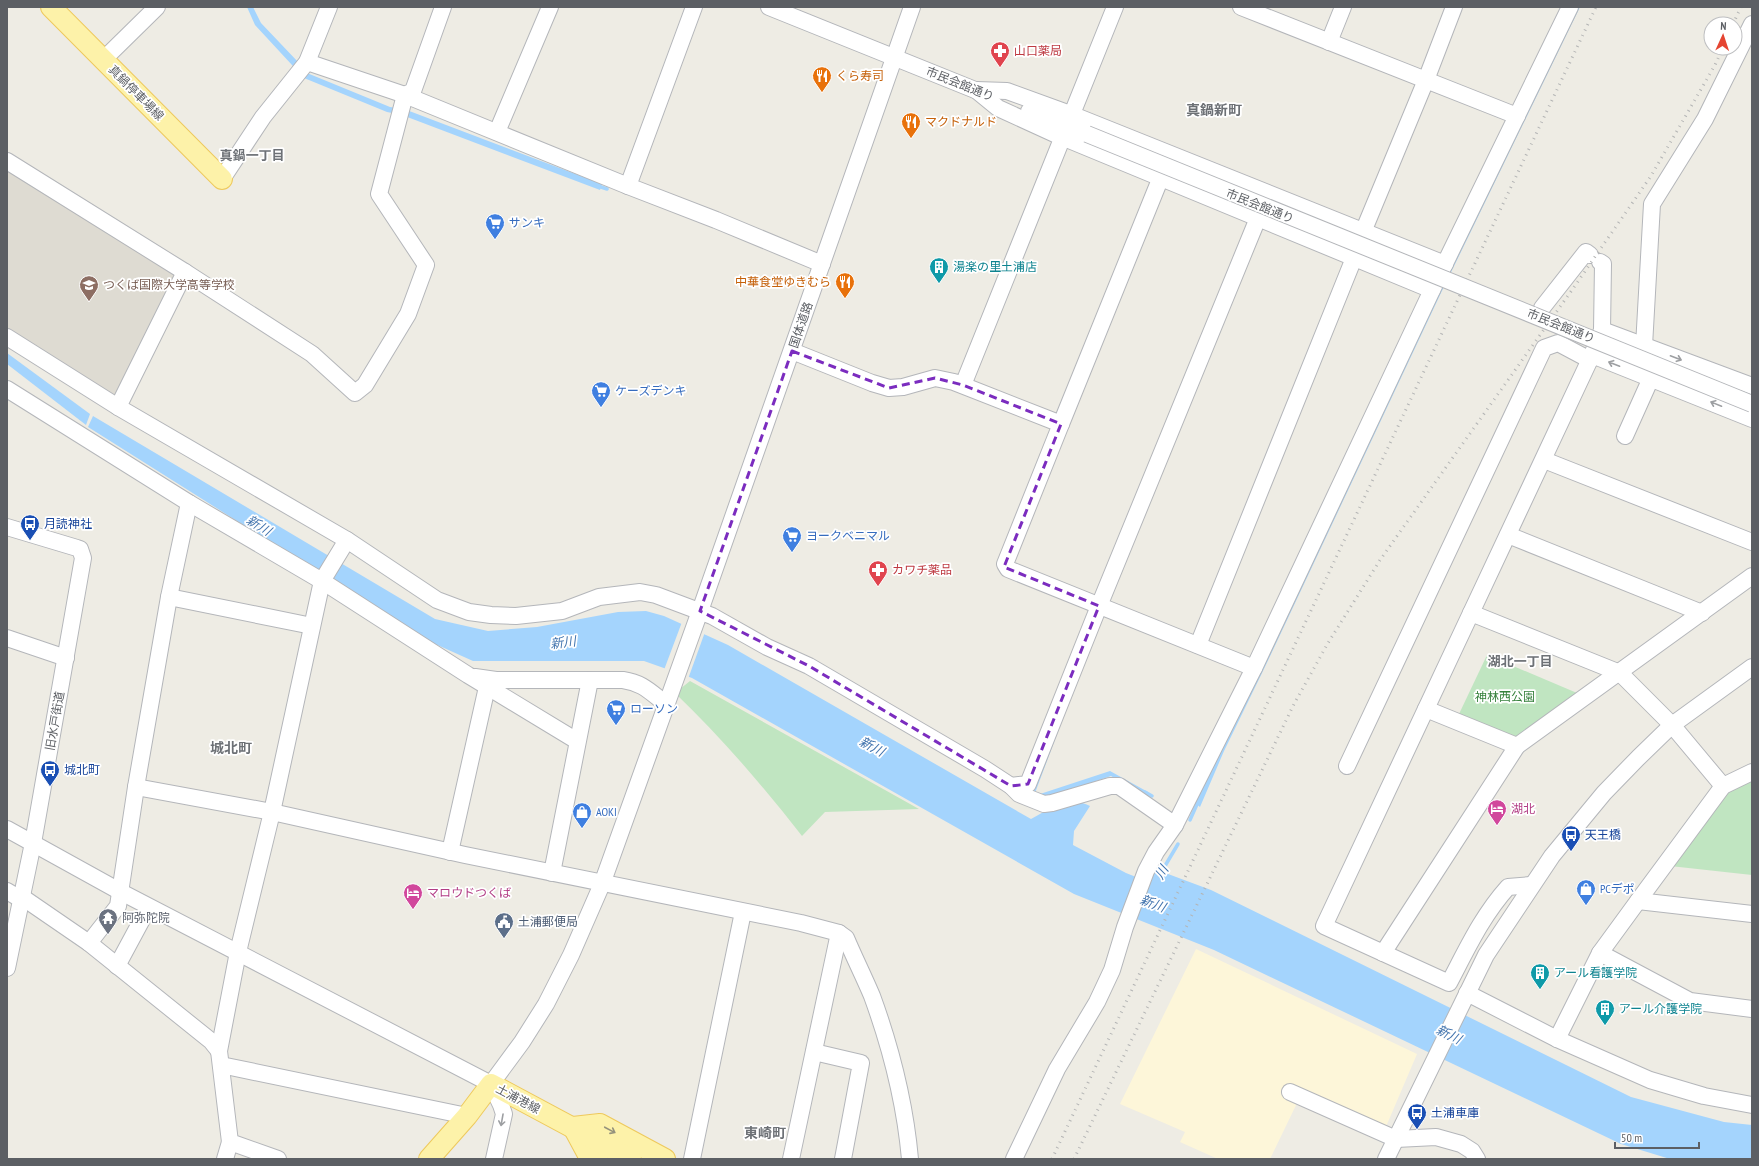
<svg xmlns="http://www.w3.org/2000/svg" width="1759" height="1166" font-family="'PT Sans Narrow','Noto Sans JP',sans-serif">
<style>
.commercial{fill:#fdf6d9}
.education{fill:#dedbd2}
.green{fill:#c0e5c1}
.water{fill:#a4d4fd}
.pier{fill:#eeece4}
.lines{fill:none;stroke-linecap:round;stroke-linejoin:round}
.stream{stroke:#a4d4fd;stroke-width:3.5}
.minor-casing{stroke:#b4b6ba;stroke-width:18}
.major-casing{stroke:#eec95c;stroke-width:22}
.minor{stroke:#fff;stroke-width:16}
.major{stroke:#fdf2a9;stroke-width:20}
.rail{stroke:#b4b5b5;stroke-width:3;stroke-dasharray:1 5;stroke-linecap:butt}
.minor-bridge-casing{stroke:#b4b6ba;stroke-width:18;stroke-linecap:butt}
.minor-bridge{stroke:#fff;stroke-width:16}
.oneway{stroke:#9d9fa2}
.oneway2{stroke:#94927c}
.marked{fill:none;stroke:#7b2cbf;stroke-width:3;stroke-dasharray:8 5;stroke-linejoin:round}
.labels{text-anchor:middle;stroke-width:3.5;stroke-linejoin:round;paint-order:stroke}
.health-label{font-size:12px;fill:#be3a42;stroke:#fff;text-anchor:start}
.food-label{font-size:12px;fill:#c56008;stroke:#fff;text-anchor:start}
.street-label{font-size:12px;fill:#5c5f64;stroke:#fff}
.shop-label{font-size:12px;fill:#366cbe;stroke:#fff;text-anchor:start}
.culture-label{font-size:12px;fill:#0d838f;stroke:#fff;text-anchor:start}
.education-label{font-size:12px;fill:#785e54;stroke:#fff;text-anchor:start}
.transit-label{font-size:12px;fill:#164399;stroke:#fff;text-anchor:start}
.park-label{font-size:12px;fill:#36813c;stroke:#fff}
.hotel-label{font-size:12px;fill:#b23c85;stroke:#fff;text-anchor:start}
.worship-label{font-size:12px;fill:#5b616d;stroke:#fff;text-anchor:start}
.service-label{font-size:12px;fill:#4e5e75;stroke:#fff;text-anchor:start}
.neighbourhood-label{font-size:13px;font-weight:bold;fill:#6d7176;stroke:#fff}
.water-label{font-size:13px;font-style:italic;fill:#4274ae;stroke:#fff}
.quarter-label{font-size:14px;font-weight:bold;fill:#6d7176;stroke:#fff}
</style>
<rect width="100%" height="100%" fill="#eeece4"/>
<!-- commercial -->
<path class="commercial" d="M 1196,949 L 1417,1054 L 1382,1136 L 1299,1099 L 1270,1159 L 1218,1159 L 1180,1142 L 1185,1132 L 1120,1104 Z"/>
<!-- education -->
<path class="education" d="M 7,161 L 185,272 L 120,404 L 7,332 Z"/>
<!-- green -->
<g class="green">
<path d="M 1487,655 L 1577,693 L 1517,738 L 1459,714 Z"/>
<path d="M 690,681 L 919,809 L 825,812 L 802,836 C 763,786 721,737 675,693 Z"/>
<path d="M 1752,777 L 1752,875 L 1670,866 L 1725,790 Z"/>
</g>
<!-- water -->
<g class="water">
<path d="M 247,7 L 253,7 L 261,23 L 299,63 L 307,73 L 390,107 L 404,109 L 602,184 L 600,190 L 402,115 L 387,112 L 304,78 L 255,25 Z"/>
<path d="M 1573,7 L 1580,7 L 1440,295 L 1263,671 L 1224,751 L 1200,807 L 1195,803 L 1218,748 Z"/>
<path d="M 7,353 L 90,414 L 86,425 L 7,364 Z"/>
<path d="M 93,416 L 435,619 L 488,631 L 537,627 L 618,612 L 646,611 L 664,616 L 728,645 L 1031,819 C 1049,809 1070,795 1090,806 L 1074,831 L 1073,845 L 1126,873 L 1141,879 L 1160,871 L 1211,890 L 1631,1097 L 1724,1122 L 1752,1125 L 1752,1159 L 1670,1159 L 1621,1144 L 1214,950 L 1074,894 L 692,678 L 644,661 L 473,661 L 424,639 L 88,427 Z"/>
<path d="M 1102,614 L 1035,793 L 1040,794 L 1110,771 L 1148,792 L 1146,796 L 1111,776 L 1047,798 L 1029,795 Z"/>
</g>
<!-- pier -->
<path class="pier" d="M 682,622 L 705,632 L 688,679 L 664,670 Z"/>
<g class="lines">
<!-- stream -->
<g class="stream">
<path d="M 598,186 L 607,189"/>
<path d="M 1145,792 L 1152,796"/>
<path d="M 1190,820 L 1198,802"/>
<path d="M 1159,876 L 1178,844"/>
</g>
<!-- minor casing -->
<g class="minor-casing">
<g id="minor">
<path d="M 769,7 L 985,94"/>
<path d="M 1241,7 L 1517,116"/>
<path d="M 1329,42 L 1343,7"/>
<path d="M 103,60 L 157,7"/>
<path d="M 307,62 L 405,95 L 628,186 L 716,220 L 822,264"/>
<path d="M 976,90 L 1007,91 L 1073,115 L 1445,264"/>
<path d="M 976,90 L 998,108 L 1057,135 L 1432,290"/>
<path d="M 1029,111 L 1087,134"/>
<path d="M 497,132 L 550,7"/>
<path d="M 7,161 L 185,272"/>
<path d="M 222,179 L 263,117 L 307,62 L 329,7"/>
<path d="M 628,186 L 694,7"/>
<path d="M 1363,232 L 1426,80 L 1454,7"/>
<path d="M 1600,262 L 1603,264 L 1602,330"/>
<path d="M 1542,308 L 1586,252 L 1590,255"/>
<path d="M 7,337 L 118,407 L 347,540 L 437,600 L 469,612 L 491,615 L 516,616 L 562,611 L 599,597 L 640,592 L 656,595 L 712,616 L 767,647 L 809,666 L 985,769 L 1011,786 L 1019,794 L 1044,804 L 1052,803 L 1110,786 L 1119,786 L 1175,825"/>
<path d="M 1644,346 L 1652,204 L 1705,119 L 1752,24"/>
<path d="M 792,351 L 872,383 L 889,388 L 903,387 L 935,378 L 954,382 L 1061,424 L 1005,564 L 1008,569 L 1254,668"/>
<path d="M 963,385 L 1115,7"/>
<path d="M 1752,386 L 1602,330 L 1592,355 L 1752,419"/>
<path d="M 7,389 L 189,503 L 322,581 L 468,675 L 577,741"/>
<path d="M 118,407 L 185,272 L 312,354 L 355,393 L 365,385 L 408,314 L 426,265 L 379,194 L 405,95 L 413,91 L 443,7"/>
<path d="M 1061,424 L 1161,177"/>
<path d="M 1625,436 L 1651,378"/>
<path d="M 1544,460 L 1752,542"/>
<path d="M 7,527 L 77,548 L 80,549 L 83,558 L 33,843 L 7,968"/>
<path d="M 1508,535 L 1702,613"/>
<path d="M 169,597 L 312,626"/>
<path d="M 1471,613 L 1592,355"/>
<path d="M 7,638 L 66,658"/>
<path d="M 1198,645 L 1354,258"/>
<path d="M 475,677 L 496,680 L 623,680 C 643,683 650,692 666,704"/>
<path d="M 1426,709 L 1517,746"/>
<path d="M 1347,766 L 1544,348 L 1558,343 L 1590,360"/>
<path d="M 1011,786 L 1028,784 L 1099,606 L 1258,218"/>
<path d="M 136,787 L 272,812 L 465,855 L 801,923 L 839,933 L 846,938 C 854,957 864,977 872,996 C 891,1048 905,1104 910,1159"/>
<path d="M 7,829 L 121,892 L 491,1084 L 501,1105 L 504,1114 L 494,1159"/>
<path d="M 450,852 L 487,687"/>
<path d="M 552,873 L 590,680"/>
<path d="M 1531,885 L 1508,887 C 1482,916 1467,949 1449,983 L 1324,926 L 1471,613 L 1620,673 L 1672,725 L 1723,786"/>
<path d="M 7,891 L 22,900"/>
<path d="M 22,897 L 89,943 L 211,1041 L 219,1051"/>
<path d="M 1638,901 L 1752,914"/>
<path d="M 89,943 L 118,906 L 136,787 L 169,597 L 189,503"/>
<path d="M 1383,953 L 1517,746 L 1752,576"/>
<path d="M 1600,953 L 1690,1001 L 1752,1009"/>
<path d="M 117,966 L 145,914"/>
<path d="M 1467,993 L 1557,1039 L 1650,1080 L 1704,1096 L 1752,1105"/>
<path d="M 1557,1039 L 1600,953 L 1638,901 L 1723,786 L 1752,772"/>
<path d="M 814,1052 L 861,1063 L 843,1159"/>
<path d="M 221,1065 L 467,1116"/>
<path d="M 491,1084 L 522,1042 L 546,1004 L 571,955 L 602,884 L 700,611 L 912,7"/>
<path d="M 1290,1092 L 1396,1139 L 1436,1137 L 1461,1144 L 1472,1151 L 1477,1159"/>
<path d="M 225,1159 L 230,1142"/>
<path d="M 278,1159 L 230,1142 L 219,1051 L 238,952 L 272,812 L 322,581 L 347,540"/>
<path d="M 692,1159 L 743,912"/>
<path d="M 791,1159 L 839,933"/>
<path d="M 1014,1159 L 1057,1069 L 1097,1002 L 1112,970 L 1125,927 L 1146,871 L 1156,852 L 1175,825 L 1254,668 L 1432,290 L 1570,7"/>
<path d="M 1386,1159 L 1486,955 L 1552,856 L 1604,793 L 1638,758 L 1672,725 L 1752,667"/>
</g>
</g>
<!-- major casing -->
<g class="major-casing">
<g id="major">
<path d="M 51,7 L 222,179"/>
<path d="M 573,1127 L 600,1124 L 665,1159"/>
<path d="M 573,1127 L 587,1153 L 598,1159"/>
<path d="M 429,1159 L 467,1116 L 491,1084 L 631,1159"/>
</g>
</g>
<!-- minor -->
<use href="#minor" class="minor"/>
<!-- major -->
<use href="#major" class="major"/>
<!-- rail -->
<g class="rail">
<path d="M 1733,24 L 1741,7"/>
<path d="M 1052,1159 L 1596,7"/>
<path d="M 1074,1159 L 1294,704 L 1328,643 L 1380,560 L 1572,290 L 1651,176 L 1715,65 L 1723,48"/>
</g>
<!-- minor-bridge casing -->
<g class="minor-bridge-casing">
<path id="minor-bridge" d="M 1087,134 L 1752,404"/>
</g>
<!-- minor-bridge -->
<use href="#minor-bridge" class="minor-bridge"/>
</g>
<!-- one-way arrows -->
<defs><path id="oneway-shaft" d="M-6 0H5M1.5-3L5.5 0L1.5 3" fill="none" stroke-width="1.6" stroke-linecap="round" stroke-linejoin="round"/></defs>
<g class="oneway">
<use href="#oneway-shaft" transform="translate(1676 358) rotate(21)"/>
<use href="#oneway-shaft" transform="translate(1614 364) rotate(-159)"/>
<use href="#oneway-shaft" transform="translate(1716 404) rotate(-158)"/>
<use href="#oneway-shaft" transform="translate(502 1120) rotate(100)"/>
</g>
<use class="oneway2" href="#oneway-shaft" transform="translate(610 1130) rotate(28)"/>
<!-- marked area -->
<path class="marked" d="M 792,351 L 889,388 L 935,378 L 963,385 L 1061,424 L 1004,567 L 1099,606 L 1028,784 L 1011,786 L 809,666 L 700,611 Z"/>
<!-- icons -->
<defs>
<g id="pharmacy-pin" transform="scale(1)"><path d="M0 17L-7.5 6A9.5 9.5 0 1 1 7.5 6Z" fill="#e0444e" stroke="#fff"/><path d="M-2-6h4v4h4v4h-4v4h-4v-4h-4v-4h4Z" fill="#fff"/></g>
<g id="restaurant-pin" transform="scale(1)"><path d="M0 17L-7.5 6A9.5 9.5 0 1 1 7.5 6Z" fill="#e8710a" stroke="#fff"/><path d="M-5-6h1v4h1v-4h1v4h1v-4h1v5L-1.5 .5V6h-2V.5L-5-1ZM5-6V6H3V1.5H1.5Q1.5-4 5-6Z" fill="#fff"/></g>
<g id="supermarket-pin" transform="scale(1)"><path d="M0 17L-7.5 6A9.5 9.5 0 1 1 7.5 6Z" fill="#3f7fe0" stroke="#fff"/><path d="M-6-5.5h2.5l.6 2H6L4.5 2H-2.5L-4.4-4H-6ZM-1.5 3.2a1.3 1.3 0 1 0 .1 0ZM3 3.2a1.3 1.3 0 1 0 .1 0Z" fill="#fff"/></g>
<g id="building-pin" transform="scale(1)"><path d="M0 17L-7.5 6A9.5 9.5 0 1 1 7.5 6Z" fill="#0f9aa8" stroke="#fff"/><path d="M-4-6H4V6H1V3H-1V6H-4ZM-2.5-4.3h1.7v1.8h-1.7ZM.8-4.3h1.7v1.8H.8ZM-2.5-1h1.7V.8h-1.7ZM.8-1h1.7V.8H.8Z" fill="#fff"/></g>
<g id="school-pin" transform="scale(1)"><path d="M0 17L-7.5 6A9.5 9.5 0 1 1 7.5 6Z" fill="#8d6e63" stroke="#fff"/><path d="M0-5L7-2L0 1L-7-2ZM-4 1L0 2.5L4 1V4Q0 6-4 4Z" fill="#fff"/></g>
<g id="bus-pin" transform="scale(1)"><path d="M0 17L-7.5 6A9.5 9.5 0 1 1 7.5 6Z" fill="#1a4fb4" stroke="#fff"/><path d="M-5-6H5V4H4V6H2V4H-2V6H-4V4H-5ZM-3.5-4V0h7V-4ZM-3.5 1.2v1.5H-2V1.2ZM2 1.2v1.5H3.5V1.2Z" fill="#fff"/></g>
<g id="hotel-pin" transform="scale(1)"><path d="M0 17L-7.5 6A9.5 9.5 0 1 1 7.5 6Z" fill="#d1479c" stroke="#fff"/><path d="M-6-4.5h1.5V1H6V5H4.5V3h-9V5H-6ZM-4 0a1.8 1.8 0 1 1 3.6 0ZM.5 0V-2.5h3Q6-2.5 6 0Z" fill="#fff"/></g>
<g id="shop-pin" transform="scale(1)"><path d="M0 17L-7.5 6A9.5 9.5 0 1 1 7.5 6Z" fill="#3f7fe0" stroke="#fff"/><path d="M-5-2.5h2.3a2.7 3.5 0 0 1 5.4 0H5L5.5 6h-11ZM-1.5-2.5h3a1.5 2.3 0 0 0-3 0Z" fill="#fff"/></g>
<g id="temple-pin" transform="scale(1)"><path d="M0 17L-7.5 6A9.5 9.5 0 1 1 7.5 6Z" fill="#6b7280" stroke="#fff"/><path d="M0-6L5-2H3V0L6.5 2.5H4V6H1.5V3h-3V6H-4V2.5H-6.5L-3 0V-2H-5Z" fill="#fff"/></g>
<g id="civic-pin" transform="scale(1)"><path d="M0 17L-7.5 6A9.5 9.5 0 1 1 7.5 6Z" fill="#5c6f8a" stroke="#fff"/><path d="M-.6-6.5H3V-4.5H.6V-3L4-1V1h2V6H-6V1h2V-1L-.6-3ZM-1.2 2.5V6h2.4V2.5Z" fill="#fff"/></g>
</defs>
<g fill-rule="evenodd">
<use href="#pharmacy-pin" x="1000" y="51"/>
<use href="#restaurant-pin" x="822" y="76"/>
<use href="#restaurant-pin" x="911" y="122"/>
<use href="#supermarket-pin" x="495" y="223"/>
<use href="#building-pin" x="939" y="267"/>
<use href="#restaurant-pin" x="845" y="282"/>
<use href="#school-pin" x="89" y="285"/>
<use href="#supermarket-pin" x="601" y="391"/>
<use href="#bus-pin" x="30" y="524"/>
<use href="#supermarket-pin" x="792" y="536"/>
<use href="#pharmacy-pin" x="878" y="570"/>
<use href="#supermarket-pin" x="616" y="709"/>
<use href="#bus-pin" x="50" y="770"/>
<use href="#hotel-pin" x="1497" y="809"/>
<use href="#shop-pin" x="582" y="812"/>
<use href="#bus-pin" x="1571" y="835"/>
<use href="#shop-pin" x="1586" y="889"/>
<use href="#hotel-pin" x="413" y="893"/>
<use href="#temple-pin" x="108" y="918"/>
<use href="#civic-pin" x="504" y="922"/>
<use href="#building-pin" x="1540" y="973"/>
<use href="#building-pin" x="1605" y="1009"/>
<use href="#bus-pin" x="1417" y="1113"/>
</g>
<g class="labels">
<!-- health labels -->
<g class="health-label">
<text x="1014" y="55">山口薬局</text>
<text x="892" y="574">カワチ薬品</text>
</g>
<!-- food labels -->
<g class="food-label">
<text x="836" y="80">くら寿司</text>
<text x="925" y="126">マクドナルド</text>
<text x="831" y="286" text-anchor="end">中華食堂ゆきむら</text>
</g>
<!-- street labels -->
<g class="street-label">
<text transform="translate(960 84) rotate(22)" y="4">市民会館通り</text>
<text transform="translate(136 93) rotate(45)" y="4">真鍋停車場線</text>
<text transform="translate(1260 206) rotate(22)" y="4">市民会館通り</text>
<text transform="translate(801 325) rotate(-71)" y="4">国体道路</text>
<text transform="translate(1561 326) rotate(22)" y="4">市民会館通り</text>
<text transform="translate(55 721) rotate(-80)" y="4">旧水戸街道</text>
<text transform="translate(518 1099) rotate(28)" y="4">土浦港線</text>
</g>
<!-- shop labels -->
<g class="shop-label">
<text x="509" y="227">サンキ</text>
<text x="615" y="395">ケーズデンキ</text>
<text x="806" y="540">ヨークベニマル</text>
<text x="630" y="713">ローソン</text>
<text x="596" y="816">AOKI</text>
<text x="1600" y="893">PCデポ</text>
</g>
<!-- culture labels -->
<g class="culture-label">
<text x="953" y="271">湯楽の里土浦店</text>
<text x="1554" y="977">アール看護学院</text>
<text x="1619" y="1013">アール介護学院</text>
</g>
<!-- education labels -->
<g class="education-label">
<text x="103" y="289">つくば国際大学高等学校</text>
</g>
<!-- transit labels -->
<g class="transit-label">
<text x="44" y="528">月読神社</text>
<text x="64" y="774">城北町</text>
<text x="1585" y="839">天王橋</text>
<text x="1431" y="1117">土浦車庫</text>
</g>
<!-- park labels -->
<g class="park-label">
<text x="1505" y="701">神林西公園</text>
</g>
<!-- hotel labels -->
<g class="hotel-label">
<text x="1511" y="813">湖北</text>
<text x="427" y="897">マロウドつくば</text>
</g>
<!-- worship labels -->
<g class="worship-label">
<text x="122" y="922">阿弥陀院</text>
</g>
<!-- service labels -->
<g class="service-label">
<text x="518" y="926">土浦郵便局</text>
</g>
<!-- neighbourhood labels -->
<g class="neighbourhood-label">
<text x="252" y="160">真鍋一丁目</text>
<text x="1520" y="666">湖北一丁目</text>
</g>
<!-- water labels -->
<g class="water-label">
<text transform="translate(259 525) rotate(31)" y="5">新川</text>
<text transform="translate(563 642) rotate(-7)" y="5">新川</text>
<text transform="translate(872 746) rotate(28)" y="5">新川</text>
<text transform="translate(1161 872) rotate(-59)" y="5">川</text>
<text transform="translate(1153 903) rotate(20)" y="5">新川</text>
<text transform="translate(1449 1034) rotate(26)" y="5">新川</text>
</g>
<!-- quarter labels -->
<g class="quarter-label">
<text x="1214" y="115">真鍋新町</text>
<text x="231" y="753">城北町</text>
<text x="765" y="1138">東崎町</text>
</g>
</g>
<!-- border -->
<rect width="1759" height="1166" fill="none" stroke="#5c5f64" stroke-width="16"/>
<!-- north arrow -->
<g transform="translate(1723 36) rotate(3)"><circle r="19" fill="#ffffff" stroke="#bebfc1"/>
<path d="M0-3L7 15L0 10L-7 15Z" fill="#e54532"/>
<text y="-6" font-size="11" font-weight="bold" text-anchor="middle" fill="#5c5f64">N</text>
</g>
<!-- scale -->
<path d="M1615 1142v6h84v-6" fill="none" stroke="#5c5f64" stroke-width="2"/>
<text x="1621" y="1142" font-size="12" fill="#5c5f64" stroke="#ffffff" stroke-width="3" paint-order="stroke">50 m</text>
</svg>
